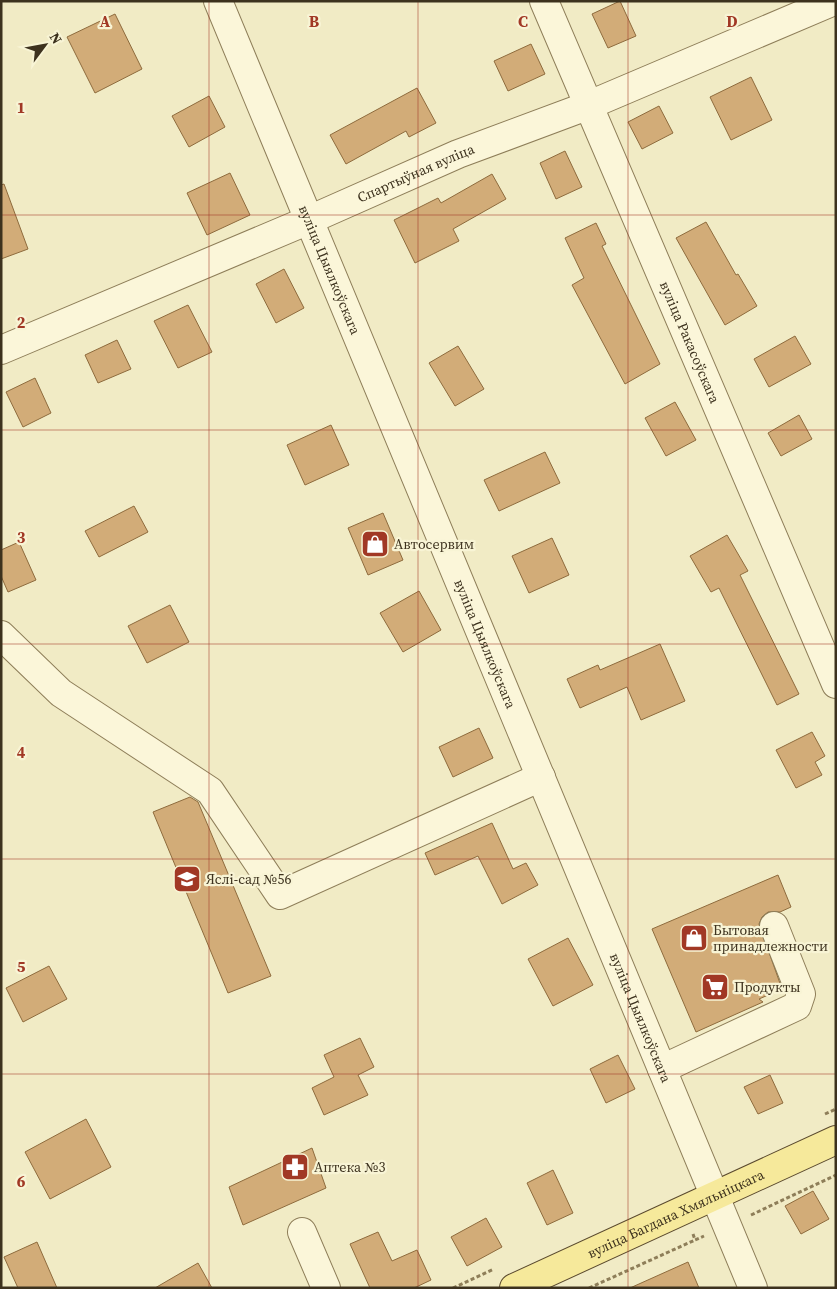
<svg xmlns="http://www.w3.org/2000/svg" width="837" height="1289" font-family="'Source Serif 4',serif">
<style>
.building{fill:#d2ac78;stroke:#8e6b3d}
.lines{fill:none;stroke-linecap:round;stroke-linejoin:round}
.minor-casing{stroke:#8e7e59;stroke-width:30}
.major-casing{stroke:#5b4a2e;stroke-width:30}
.path{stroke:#8e7e59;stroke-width:3;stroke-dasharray:4 2.5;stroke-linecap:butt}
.minor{stroke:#fbf6d9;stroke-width:28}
.major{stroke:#f6e99b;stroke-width:28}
.grid{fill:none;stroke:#a13825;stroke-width:1;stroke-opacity:0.55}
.labels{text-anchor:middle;stroke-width:4.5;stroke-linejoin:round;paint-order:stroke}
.street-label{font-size:14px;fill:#3d321e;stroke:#f8f4d5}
.poi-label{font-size:14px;fill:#3d321e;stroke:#f8f4d5;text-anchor:start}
.grid-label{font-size:16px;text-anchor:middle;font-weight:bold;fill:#a13825;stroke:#f8f4d5;stroke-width:4.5;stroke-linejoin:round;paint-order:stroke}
</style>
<rect width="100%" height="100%" fill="#f1ebc5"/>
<!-- building -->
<g class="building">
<path d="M 620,1 L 636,36 L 608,48 L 592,14 Z"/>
<path d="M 115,14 L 142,69 L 95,93 L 67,37 Z"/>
<path d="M 531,44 L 545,74 L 508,91 L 494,61 Z"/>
<path d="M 751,77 L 772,120 L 731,140 L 710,97 Z"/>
<path d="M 417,88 L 436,123 L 409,137 L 406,131 L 346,164 L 330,135 Z"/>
<path d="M 209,96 L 225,127 L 189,147 L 172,116 Z"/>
<path d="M 659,106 L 673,133 L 642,149 L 628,122 Z"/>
<path d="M 565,151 L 582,187 L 556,199 L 540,163 Z"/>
<path d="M 230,173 L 250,215 L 207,235 L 187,193 Z"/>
<path d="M 492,174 L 506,199 L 453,229 L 459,241 L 415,263 L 394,220 L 438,198 L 441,203 Z"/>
<path d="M 4,184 L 28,249 L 1,259 L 1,185 Z"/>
<path d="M 706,222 L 736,275 L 738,274 L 757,306 L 725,325 L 676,238 Z"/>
<path d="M 596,223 L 606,244 L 602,246 L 660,364 L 625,384 L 572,285 L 584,278 L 565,238 Z"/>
<path d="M 284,269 L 304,308 L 276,323 L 256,284 Z"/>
<path d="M 188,305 L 212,352 L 178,368 L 154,321 Z"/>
<path d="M 795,336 L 811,364 L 769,387 L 754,359 Z"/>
<path d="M 117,340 L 131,369 L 98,383 L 85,355 Z"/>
<path d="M 458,346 L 484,389 L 455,406 L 429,363 Z"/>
<path d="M 35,378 L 51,413 L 23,427 L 6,392 Z"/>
<path d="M 675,402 L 696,440 L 666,456 L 645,418 Z"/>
<path d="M 799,415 L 812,439 L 781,456 L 768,433 Z"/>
<path d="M 331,425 L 349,465 L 305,485 L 287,445 Z"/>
<path d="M 545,452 L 560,483 L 499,511 L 484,480 Z"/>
<path d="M 134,506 L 148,532 L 99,557 L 85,531 Z"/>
<path d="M 383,513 L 403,560 L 368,575 L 348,528 Z"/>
<path d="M 727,535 L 748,571 L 740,575 L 799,694 L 777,705 L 719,588 L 711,592 L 690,556 Z"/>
<path d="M 552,538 L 569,575 L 529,593 L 512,556 Z"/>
<path d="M 19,542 L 36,580 L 8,592 L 1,576 L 1,550 Z"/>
<path d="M 419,591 L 441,630 L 403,652 L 380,613 Z"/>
<path d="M 170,605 L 189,642 L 147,663 L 128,626 Z"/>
<path d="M 660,644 L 685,701 L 641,720 L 627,687 L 580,708 L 567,679 L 598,665 L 600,670 Z"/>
<path d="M 479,728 L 493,758 L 453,777 L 439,747 Z"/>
<path d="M 812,732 L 825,756 L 815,762 L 822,775 L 796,788 L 776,750 Z"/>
<path d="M 190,797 L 198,802 L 271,976 L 228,993 L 153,812 Z"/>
<path d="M 492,823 L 513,869 L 526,863 L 538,885 L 502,904 L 478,856 L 435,875 L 425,853 Z"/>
<path d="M 778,875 L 791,907 L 780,912 L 768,912 L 762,917 L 759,924 L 782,989 L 759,999 L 763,1002 L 696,1032 L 652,929 Z"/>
<path d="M 568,938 L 593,985 L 553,1006 L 528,959 Z"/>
<path d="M 49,966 L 67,999 L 23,1022 L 6,988 Z"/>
<path d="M 360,1038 L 374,1067 L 358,1075 L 368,1095 L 324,1115 L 312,1088 L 334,1077 L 324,1055 Z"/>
<path d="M 618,1055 L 635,1089 L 606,1103 L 590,1069 Z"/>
<path d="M 770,1075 L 783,1103 L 758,1114 L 744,1087 Z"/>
<path d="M 86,1119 L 111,1167 L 50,1199 L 25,1152 Z"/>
<path d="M 312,1148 L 326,1188 L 243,1225 L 229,1187 Z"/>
<path d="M 553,1170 L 573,1213 L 547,1225 L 527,1183 Z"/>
<path d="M 813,1191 L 829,1219 L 801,1234 L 785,1206 Z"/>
<path d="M 486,1218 L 502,1247 L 467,1266 L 451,1237 Z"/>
<path d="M 378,1232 L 392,1261 L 417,1250 L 431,1280 L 414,1288 L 370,1288 L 350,1244 Z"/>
<path d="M 37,1242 L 57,1288 L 18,1288 L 4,1257 Z"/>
<path d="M 688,1262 L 699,1288 L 630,1288 Z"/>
<path d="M 198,1263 L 212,1288 L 155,1288 Z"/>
</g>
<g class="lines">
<!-- minor casing -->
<g class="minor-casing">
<g id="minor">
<path id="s1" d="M 218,1 L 753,1288"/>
<path id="s2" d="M 544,1 L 836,684"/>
<path id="s3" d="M 1,350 L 309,220 L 458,154 L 587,106 L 834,1"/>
<path d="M 1,635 L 61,693 L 210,791 L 280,895 L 541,777"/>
<path d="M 662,1069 L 797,1006 L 801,994 L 774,926"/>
<path d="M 302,1232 L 326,1288"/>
</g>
</g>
<!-- major casing -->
<g class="major-casing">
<g id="major">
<path id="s4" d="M 514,1288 L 836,1140"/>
</g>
</g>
<!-- path -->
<g class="path">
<path d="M 825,1114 L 836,1109"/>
<path d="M 751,1215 L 836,1175"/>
<path d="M 693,1234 L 695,1240 L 704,1236"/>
<path d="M 453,1288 L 494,1269"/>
<path d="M 589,1288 L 695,1240"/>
</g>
<!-- minor -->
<use href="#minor" class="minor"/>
<!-- major -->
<use href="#major" class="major"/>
</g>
<!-- grid -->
<path class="grid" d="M 209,1 L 209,1288M 418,1 L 418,1288M 628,1 L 628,1288M 1,215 L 836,215M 1,430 L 836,430M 1,644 L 836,644M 1,859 L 836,859M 1,1074 L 836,1074"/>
<!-- icons -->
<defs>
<g id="shop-square" transform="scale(1.4375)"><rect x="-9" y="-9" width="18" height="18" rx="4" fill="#a13825" stroke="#f8f4d5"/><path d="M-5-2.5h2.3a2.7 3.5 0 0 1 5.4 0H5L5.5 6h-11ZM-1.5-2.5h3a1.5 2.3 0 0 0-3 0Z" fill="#fff"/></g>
<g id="school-square" transform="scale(1.4375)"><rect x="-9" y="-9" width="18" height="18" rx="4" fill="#a13825" stroke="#f8f4d5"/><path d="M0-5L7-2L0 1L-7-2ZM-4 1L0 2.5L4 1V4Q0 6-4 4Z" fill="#fff"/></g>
<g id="supermarket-square" transform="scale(1.4375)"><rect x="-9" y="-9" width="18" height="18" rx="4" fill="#a13825" stroke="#f8f4d5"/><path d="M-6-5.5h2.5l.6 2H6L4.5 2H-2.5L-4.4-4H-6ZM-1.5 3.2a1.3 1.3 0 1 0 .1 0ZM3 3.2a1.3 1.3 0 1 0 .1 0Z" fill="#fff"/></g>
<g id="pharmacy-square" transform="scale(1.4375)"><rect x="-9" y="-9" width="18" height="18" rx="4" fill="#a13825" stroke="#f8f4d5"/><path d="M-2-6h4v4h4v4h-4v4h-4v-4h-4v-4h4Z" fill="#fff"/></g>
</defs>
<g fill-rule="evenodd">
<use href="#shop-square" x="375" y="544"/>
<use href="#school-square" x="187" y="879"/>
<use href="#shop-square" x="694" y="938"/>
<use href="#supermarket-square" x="715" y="987"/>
<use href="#pharmacy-square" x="295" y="1167"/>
</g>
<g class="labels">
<!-- street labels -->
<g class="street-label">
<text dy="5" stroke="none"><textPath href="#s3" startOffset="451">Спартыўная вуліца</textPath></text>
<text dy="5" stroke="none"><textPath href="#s1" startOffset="291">вуліца Цыялкоўскага</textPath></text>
<text dy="5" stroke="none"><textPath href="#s2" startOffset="371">вуліца Ракасоўскага</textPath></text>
<text dy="5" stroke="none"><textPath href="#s1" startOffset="696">вуліца Цыялкоўскага</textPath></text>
<text dy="5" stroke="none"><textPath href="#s1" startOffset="1101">вуліца Цыялкоўскага</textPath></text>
<text dy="5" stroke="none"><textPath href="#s4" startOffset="178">вуліца Багдана Хмяльніцкага</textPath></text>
</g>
<!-- poi labels -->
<g class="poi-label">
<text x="394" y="549">Автосервим</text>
<text x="206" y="884">Яслі-сад №56</text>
<text x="713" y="935">Бытовая<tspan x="713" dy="16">принадлежности</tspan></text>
<text x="734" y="992">Продукты</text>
<text x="314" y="1172">Аптека №3</text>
</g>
</g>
<g class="grid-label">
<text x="105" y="27">A</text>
<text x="314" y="27">B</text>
<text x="523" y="27">C</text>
<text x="732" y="27">D</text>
<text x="21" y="113">1</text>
<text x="21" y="328">2</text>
<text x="21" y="543">3</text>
<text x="21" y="758">4</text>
<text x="21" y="972">5</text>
<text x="21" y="1187">6</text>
</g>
<!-- border -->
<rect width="837" height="1289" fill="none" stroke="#3d321e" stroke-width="5"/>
<!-- north arrow -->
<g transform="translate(45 45) rotate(58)" stroke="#f8f4d5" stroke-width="4" paint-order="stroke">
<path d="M0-4L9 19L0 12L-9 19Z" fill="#3d321e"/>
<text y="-8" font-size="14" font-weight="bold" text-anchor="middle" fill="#3d321e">N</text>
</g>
</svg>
